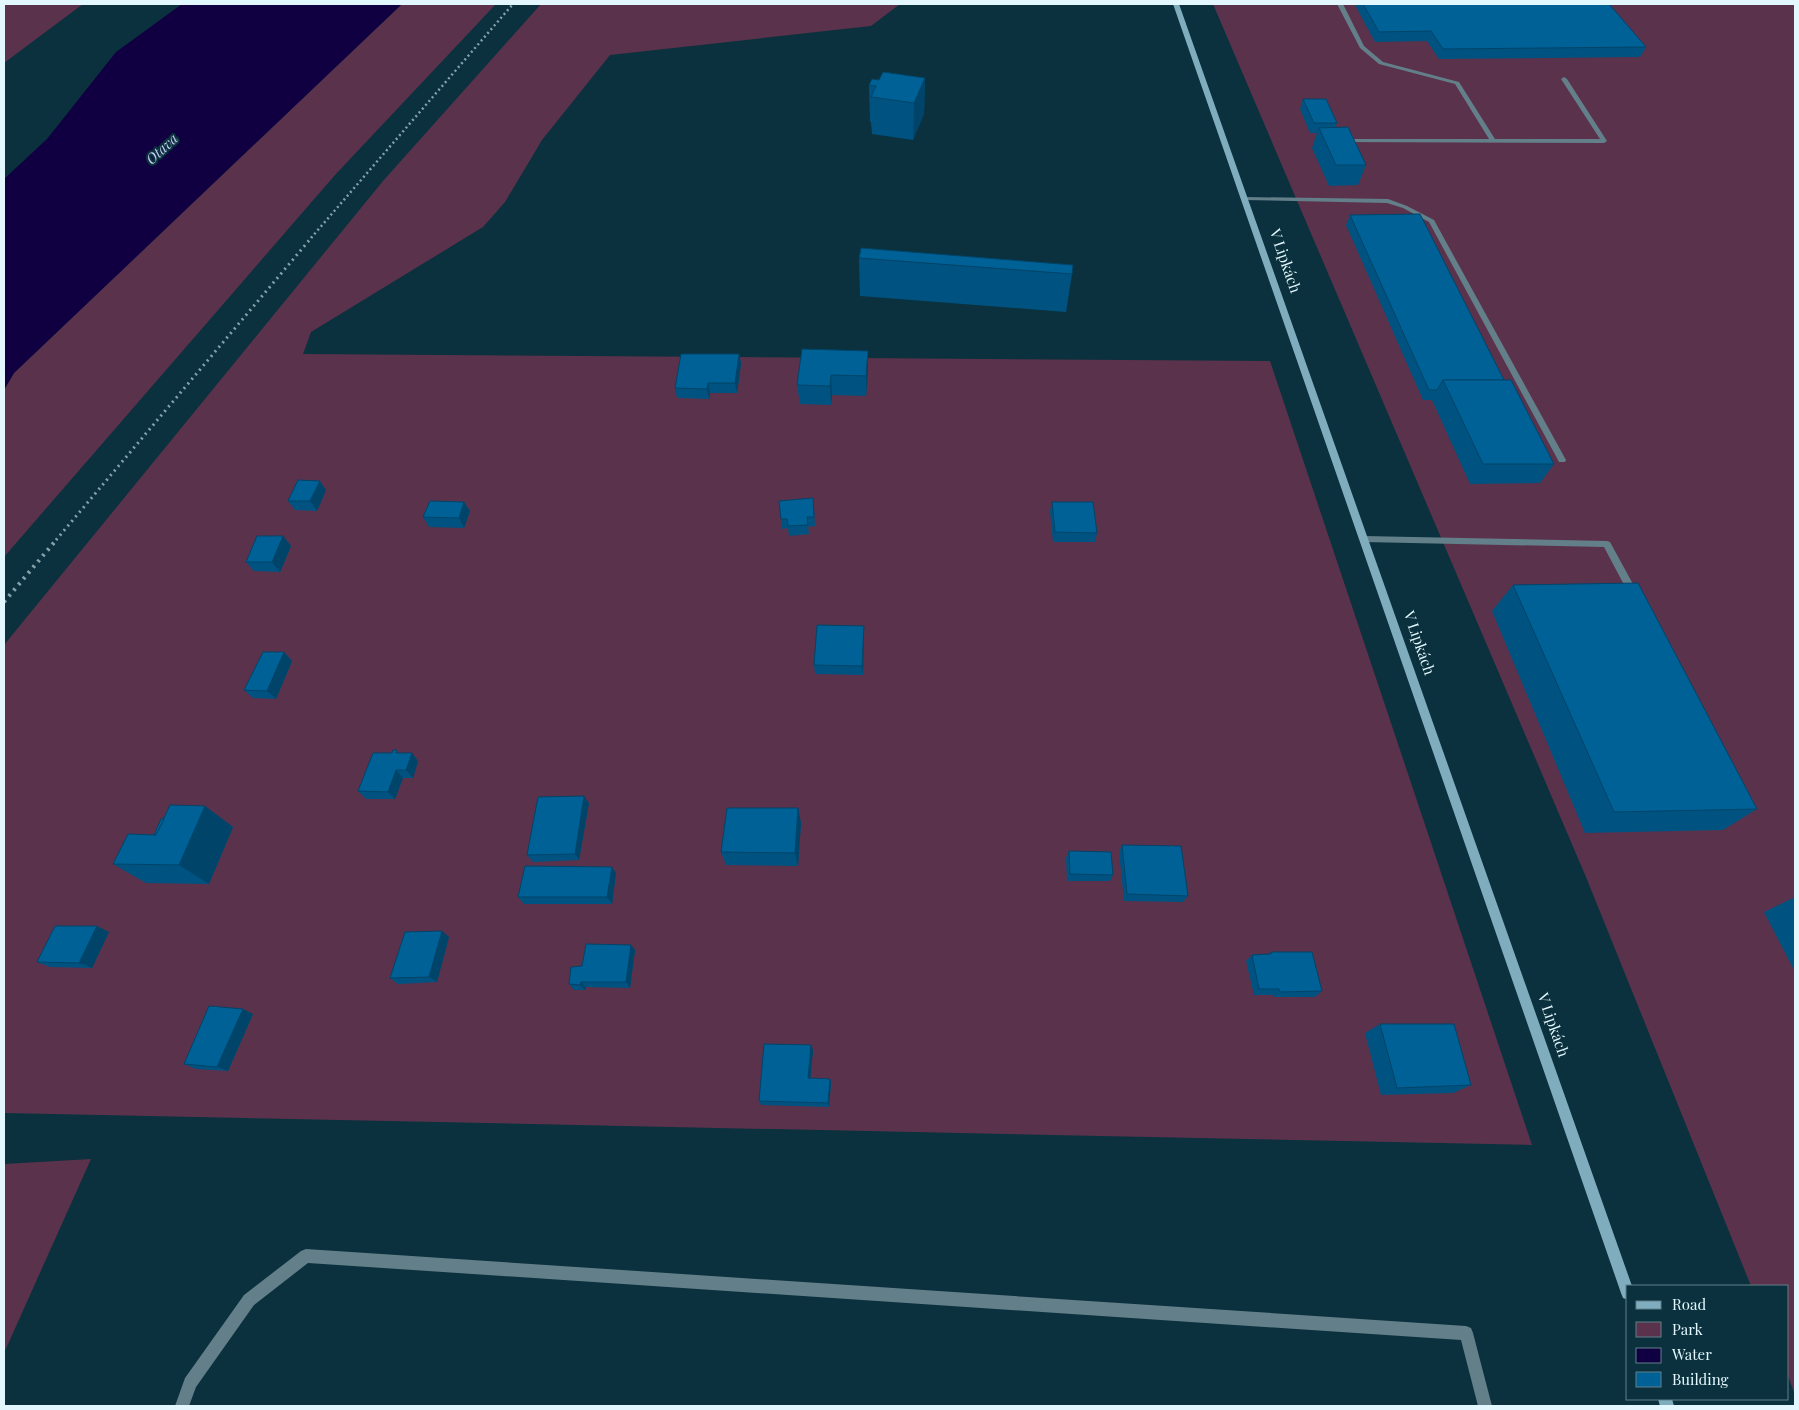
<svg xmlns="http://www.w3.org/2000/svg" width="1799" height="1410" font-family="'Playfair Display',serif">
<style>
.green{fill:#5b324c}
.water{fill:#110041}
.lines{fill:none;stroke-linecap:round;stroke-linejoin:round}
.lane{fill:#637f89;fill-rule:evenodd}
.secondary{fill:#80adbe;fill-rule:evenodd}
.rail-far2{stroke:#85a1aa;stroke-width:2.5;stroke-dasharray:2 3;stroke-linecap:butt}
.rail-far1{stroke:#85a1aa;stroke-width:3;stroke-dasharray:2 4;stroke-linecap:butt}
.rail{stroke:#85a1aa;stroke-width:4;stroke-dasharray:2.5 5;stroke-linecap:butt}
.wall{fill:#005381}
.shaded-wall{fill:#004469}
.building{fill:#006196;stroke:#004469}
.labels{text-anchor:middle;stroke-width:4.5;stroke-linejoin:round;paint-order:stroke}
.far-water-label{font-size:14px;font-style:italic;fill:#c8caf4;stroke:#0a313d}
.street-label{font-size:15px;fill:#e3f7fe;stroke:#0a313d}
</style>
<rect width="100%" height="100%" fill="#0a313d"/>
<!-- green -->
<g class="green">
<path d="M 4,4 L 83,4 L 4,63 Z"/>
<path d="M 402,4 L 496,4 L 335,175 L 4,557 L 4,390 L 14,373 Z"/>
<path d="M 541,4 L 900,4 L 871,26 L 610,55 L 542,140 L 505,202 L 483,227 L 311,332 L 303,354 L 1270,361 L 1532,1145 L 4,1113 L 4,645 L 383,181 Z"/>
<path d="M 1213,4 L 1795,4 L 1795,1395 L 1788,1376 L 1788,1286 L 1751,1286 L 1586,877 Z"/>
<path d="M 91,1159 L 4,1353 L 4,1164 Z"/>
</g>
<!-- water -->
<path class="water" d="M 182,4 L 402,4 L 14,373 L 4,390 L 4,179 L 47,139 L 116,52 Z"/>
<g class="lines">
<!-- lane -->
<g class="lane">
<path d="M 1337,4 L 1343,4 L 1364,46 L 1383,62 L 1459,82 L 1495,139 L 1600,139 L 1561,79 L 1564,77 L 1567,79 L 1607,141 L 1604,143 L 1339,142 L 1338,141 L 1341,139 L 1489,139 L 1455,84 L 1379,64 L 1360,48 Z"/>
<path d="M 1245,197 L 1388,199 L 1407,206 L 1434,220 L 1566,460 L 1565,462 L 1559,462 L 1558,460 L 1429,222 L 1403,208 L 1387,203 L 1243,200 L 1243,198 Z"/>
<path d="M 1364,536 L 1607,541 L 1610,542 L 1639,595 L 1637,598 L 1631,598 L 1604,547 L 1364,542 L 1360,539 Z"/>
<path d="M 306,1249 L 1466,1326 L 1471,1328 L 1473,1333 L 1492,1406 L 1478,1406 L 1461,1340 L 308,1263 L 254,1305 L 196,1387 L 189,1406 L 175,1406 L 185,1378 L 244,1295 L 301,1251 Z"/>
</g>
<!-- secondary -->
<g class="secondary">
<path d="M 1173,4 L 1179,4 L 1632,1286 L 1628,1286 L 1628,1300 L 1623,1298 L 1621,1293 Z"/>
<path d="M 1658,1399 L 1672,1399 L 1674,1406 L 1660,1406 Z"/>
</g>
<!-- rail-far2 -->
<path class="rail-far2" d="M 311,238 L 513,4"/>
<!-- rail-far1 -->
<path class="rail-far1" d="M 56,540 L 312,237"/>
<!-- rail -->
<path class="rail" d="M 4,602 L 57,539"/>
</g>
<!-- wall -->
<g class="wall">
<path d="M 1356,4 L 1609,4 L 1646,47 L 1640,57 L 1439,59 L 1427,41 L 1375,42 L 1355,5 Z"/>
<path d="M 925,78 L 924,114 L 913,140 L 872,134 L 871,122 L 870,122 L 869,85 L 879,80 Z"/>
<path d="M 1303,99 L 1337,123 L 1335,128 L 1366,165 L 1358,185 L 1329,186 L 1312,148 L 1317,133 L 1310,133 L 1300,109 Z"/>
<path d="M 1350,215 L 1504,380 L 1554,464 L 1540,483 L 1470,484 L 1432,400 L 1423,400 L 1346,225 Z"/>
<path d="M 859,258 L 1072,274 L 1066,312 L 860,296 Z"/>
<path d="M 868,351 L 868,371 L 866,396 L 832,395 L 831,405 L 800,404 L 797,385 Z"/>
<path d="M 739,354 L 741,364 L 737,393 L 710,393 L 709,399 L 677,398 L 675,388 Z"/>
<path d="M 326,490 L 317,511 L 295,510 L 288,501 Z"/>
<path d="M 464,502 L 470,511 L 464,528 L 429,527 L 423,517 Z"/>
<path d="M 1052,502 L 1097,533 L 1095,542 L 1053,542 L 1050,511 Z"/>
<path d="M 814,508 L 815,526 L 808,527 L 809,534 L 789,536 L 788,528 L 782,529 L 781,519 Z"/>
<path d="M 283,536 L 291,546 L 280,572 L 254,571 L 246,562 Z"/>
<path d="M 1513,585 L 1757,809 L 1723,830 L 1585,833 L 1492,611 Z"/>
<path d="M 864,626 L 864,634 L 863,675 L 815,674 L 814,665 Z"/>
<path d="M 284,652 L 292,661 L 276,699 L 253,698 L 244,690 Z"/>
<path d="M 400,753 L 412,753 L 418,761 L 413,778 L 403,778 L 395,799 L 366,799 L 358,791 Z"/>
<path d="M 589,803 L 579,860 L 533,862 L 527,855 Z"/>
<path d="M 205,806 L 233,827 L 209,884 L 146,883 L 113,864 L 154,835 L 163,819 Z"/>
<path d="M 798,808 L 801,823 L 798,866 L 726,865 L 721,852 Z"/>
<path d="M 1122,845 L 1188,896 L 1183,902 L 1124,901 L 1119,852 Z"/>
<path d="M 1069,851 L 1113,875 L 1110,881 L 1067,881 L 1066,858 Z"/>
<path d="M 616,873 L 612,904 L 524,904 L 518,897 Z"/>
<path d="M 1795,897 L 1795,972 L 1764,912 Z"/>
<path d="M 109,932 L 92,968 L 50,967 L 37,962 Z"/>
<path d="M 449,937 L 437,982 L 398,984 L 390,978 Z"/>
<path d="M 631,945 L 635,950 L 630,988 L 586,987 L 585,990 L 574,990 L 569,984 L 582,966 Z"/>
<path d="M 1271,952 L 1322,991 L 1315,997 L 1274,997 L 1273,995 L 1254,995 L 1246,961 L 1252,955 L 1269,954 Z"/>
<path d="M 253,1014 L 228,1071 L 196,1069 L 184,1064 Z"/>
<path d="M 1380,1024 L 1471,1085 L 1453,1093 L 1381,1095 L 1365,1033 Z"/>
<path d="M 813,1050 L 810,1078 L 830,1079 L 831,1083 L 829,1107 L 761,1105 L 759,1101 Z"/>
</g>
<!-- shaded-wall -->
<g class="shaded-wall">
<path d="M 925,78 L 924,114 L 913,140 L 914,103 Z"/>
<path d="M 868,351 L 868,371 L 866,396 L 866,376 Z"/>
<path d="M 739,354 L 741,364 L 737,393 L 735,383 Z"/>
<path d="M 831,375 L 832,395 L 831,405 L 830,386 Z"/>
<path d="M 708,383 L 710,393 L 709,399 L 707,389 Z"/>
<path d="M 320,481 L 326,490 L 317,511 L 310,501 Z"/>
<path d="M 464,502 L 470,511 L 464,528 L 459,518 Z"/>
<path d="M 283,536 L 291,546 L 280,572 L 272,562 Z"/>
<path d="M 864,626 L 864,634 L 863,675 L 862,666 Z"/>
<path d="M 284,652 L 292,661 L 276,699 L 267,691 Z"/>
<path d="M 412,753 L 418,761 L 413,778 L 406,770 Z"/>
<path d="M 396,770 L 403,778 L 395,799 L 388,792 Z"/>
<path d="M 584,796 L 589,803 L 579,860 L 575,854 Z"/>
<path d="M 205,806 L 233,827 L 209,884 L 179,865 Z"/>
<path d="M 798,808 L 801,823 L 798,866 L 795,853 Z"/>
<path d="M 612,867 L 616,873 L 612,904 L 607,897 Z"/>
<path d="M 97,926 L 109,932 L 92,968 L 79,963 Z"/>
<path d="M 442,931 L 449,937 L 437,982 L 429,977 Z"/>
<path d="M 631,945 L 635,950 L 630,988 L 626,982 Z"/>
<path d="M 581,982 L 586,987 L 585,990 L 580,985 Z"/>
<path d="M 243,1009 L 253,1014 L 228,1071 L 217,1067 Z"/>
<path d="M 811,1045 L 813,1050 L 810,1082 L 808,1078 Z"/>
<path d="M 830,1079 L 831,1083 L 829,1107 L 828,1103 Z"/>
</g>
<!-- building -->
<g class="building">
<path d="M 1363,4 L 1609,4 L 1646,47 L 1443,49 L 1431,31 L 1379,32 Z"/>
<path d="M 883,72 L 925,78 L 914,103 L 871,97 L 876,86 L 869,85 L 872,79 L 879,80 Z"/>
<path d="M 1303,99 L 1326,99 L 1337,123 L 1314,123 Z"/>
<path d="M 1348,127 L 1366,165 L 1336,165 L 1319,128 Z"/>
<path d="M 1420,214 L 1504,380 L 1443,380 L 1437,390 L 1429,390 L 1350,215 Z"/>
<path d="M 861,248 L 1073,265 L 1072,274 L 859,258 Z"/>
<path d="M 802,349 L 868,351 L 866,376 L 831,375 L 830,386 L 797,385 Z"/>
<path d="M 681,354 L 739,354 L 735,383 L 708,383 L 707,389 L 675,388 Z"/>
<path d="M 1443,380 L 1511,380 L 1554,464 L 1483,464 Z"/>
<path d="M 298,480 L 320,481 L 310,501 L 288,501 Z"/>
<path d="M 813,498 L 814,517 L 807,517 L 808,525 L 788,526 L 787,519 L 781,519 L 779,501 Z"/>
<path d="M 430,501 L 464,502 L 459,518 L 423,517 Z"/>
<path d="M 1052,502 L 1093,502 L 1097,533 L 1055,532 Z"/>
<path d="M 257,536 L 283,536 L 272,562 L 246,562 Z"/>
<path d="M 1638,583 L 1757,809 L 1614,812 L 1513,585 Z"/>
<path d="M 817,625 L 864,626 L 862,666 L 814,665 Z"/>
<path d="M 263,652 L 284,652 L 267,691 L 244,690 Z"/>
<path d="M 393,750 L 397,750 L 396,753 L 412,753 L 406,770 L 396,770 L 388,792 L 358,791 L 373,753 L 392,753 Z"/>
<path d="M 584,796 L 575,854 L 527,855 L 538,797 Z"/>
<path d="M 170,805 L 205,806 L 179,865 L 113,864 L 128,834 L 156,835 Z"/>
<path d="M 727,808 L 798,808 L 795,853 L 721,852 Z"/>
<path d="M 161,819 L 164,819 L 156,835 L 154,835 Z"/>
<path d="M 1122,845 L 1181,846 L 1188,896 L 1127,894 Z"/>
<path d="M 1069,851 L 1111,852 L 1113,875 L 1070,874 Z"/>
<path d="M 525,866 L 612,867 L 607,897 L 518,897 Z"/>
<path d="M 55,926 L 97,926 L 79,963 L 37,962 Z"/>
<path d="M 442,931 L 429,977 L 390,978 L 405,932 Z"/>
<path d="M 586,944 L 631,945 L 626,982 L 581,982 L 580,985 L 569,984 L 571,967 L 582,966 Z"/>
<path d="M 1271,952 L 1312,952 L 1322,991 L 1280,992 L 1279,989 L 1259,989 L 1252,955 L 1271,954 Z"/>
<path d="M 209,1006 L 243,1009 L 217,1067 L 184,1064 Z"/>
<path d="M 1380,1024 L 1454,1024 L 1471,1085 L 1397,1088 Z"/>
<path d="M 764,1044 L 811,1045 L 808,1078 L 830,1079 L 828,1103 L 759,1101 Z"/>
</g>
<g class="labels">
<!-- far-water labels -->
<g class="far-water-label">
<text transform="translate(162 149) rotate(-43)" y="5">Otava</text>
</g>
<!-- street labels -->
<g class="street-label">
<text transform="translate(1285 261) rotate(71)" y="5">V Lipkách</text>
<text transform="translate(1419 643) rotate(71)" y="5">V Lipkách</text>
<text transform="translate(1553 1025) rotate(71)" y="5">V Lipkách</text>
</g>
</g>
<!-- border -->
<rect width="1799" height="1410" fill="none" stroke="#e3f7fe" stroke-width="10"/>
<!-- legend -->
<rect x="1626" y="1285" width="162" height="115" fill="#0a313d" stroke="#61808a"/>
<rect x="1636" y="1301" width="25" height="8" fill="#80adbe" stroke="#61808a"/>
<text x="1672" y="1310" font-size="15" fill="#e3f7fe">Road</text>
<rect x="1636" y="1322" width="25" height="15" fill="#5b324c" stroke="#61808a"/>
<text x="1672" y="1335" font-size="15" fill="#e3f7fe">Park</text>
<rect x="1636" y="1348" width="25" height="15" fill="#110041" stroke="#61808a"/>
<text x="1672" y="1360" font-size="15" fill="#e3f7fe">Water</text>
<rect x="1636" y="1372" width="25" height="15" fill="#006196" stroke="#61808a"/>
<text x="1672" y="1385" font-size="15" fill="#e3f7fe">Building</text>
</svg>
